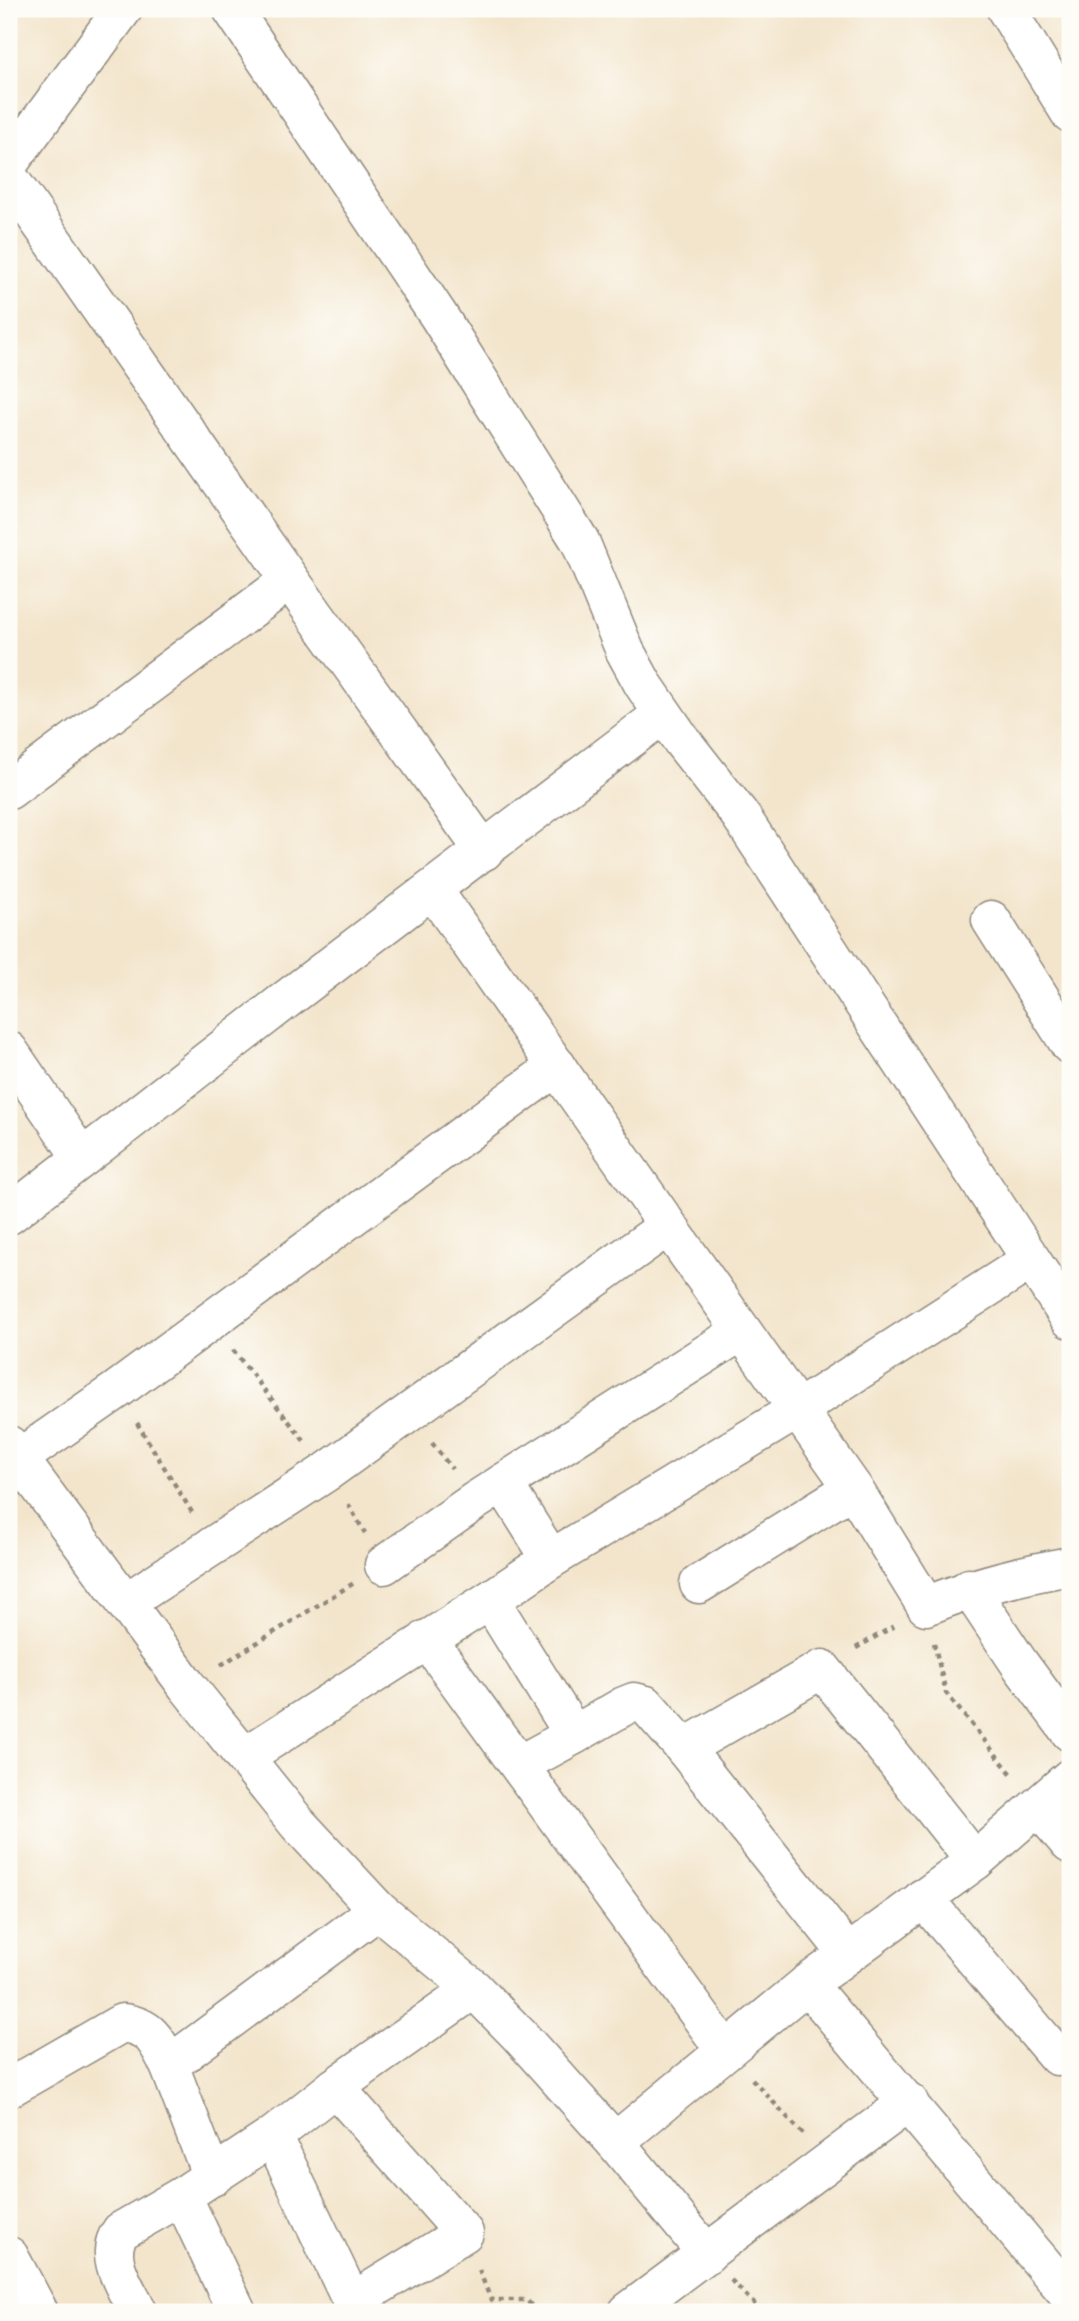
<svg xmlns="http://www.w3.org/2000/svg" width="1079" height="2321" font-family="Kalam,sans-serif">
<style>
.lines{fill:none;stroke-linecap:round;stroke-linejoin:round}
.street-casing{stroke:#8f887c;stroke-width:41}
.path{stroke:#8f887c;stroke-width:4.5;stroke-dasharray:5 5;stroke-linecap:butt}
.street{stroke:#fff;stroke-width:38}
</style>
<rect width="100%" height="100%" fill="#fdfcf7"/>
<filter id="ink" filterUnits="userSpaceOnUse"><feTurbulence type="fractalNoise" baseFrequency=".0143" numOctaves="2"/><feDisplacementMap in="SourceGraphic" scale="14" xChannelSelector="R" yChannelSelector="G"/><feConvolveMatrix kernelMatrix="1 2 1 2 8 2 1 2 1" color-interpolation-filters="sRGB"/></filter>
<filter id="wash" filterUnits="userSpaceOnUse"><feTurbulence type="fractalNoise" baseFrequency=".00686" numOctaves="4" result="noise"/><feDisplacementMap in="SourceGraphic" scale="28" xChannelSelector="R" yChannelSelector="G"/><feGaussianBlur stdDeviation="1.57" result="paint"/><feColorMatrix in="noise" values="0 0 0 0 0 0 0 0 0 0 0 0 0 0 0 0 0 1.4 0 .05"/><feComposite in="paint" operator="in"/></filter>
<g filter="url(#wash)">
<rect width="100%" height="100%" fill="#f3e5cc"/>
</g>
<g filter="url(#ink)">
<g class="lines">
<!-- street casing -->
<g class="street-casing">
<g id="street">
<path d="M 232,9 L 438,315 L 580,541 L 625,651 L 643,684 L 682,741 L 740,815 L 1070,1319"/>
<path d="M 1006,9 L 1070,113"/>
<path d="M 9,163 L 123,9"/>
<path d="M 9,178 L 290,580 L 484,851"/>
<path d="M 9,790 L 290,580"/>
<path d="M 433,890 L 668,1226"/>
<path d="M 991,920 L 1070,1045"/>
<path d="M 9,1051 L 82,1158"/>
<path d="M 9,1215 L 287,999 L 663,714"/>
<path d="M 9,1445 L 187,1686 L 298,1824 L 378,1910 L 474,1989 L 519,2035 L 615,2142 L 707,2254"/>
<path d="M 19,1458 L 117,1390 L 557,1066"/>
<path d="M 503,1483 L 551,1559"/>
<path d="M 384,1565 L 475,1501 L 742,1331"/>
<path d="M 699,1584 L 853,1488"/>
<path d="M 969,1588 L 1019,1663 L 1070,1732"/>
<path d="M 125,1603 L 328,1471 L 668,1226 L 853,1488 L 926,1606 C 974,1586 1019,1575 1070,1566"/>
<path d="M 427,1639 L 725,2050"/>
<path d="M 684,1748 L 822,1669 L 975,1861"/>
<path d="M 244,1757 L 490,1600"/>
<path d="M 519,1765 L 574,1735"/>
<path d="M 1038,1807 L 1070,1844"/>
<path d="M 923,1898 L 1057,2056"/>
<path d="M 848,1954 L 684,1748 L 646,1705 L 634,1702 L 624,1706 L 574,1735 L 490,1600 L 551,1559 L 797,1410 L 1031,1260"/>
<path d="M 807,1984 L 1070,2296"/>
<path d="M 9,2088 L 122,2023 C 151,2026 157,2041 169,2065"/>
<path d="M 273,2136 L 352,2302 L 464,2233 L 335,2087"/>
<path d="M 615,2142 L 807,1984 L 975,1861 L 1070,1778"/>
<path d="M 212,2177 L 169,2065 L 378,1910"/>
<path d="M 182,2196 L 237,2312"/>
<path d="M 9,2256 L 39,2312"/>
<path d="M 138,2312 C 126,2288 102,2256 121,2231 L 182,2196 L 273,2136 L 335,2087 L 474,1989"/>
<path d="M 628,2312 L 909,2102"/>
</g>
</g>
<!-- path -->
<g class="path">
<path d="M 233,1350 L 305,1442"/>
<path d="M 137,1423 L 193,1514"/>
<path d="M 432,1443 L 452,1469"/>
<path d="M 348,1504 L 365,1533"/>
<path d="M 934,1643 L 946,1693 L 1014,1777"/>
<path d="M 856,1648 L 894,1626"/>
<path d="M 221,1665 L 354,1583"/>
<path d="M 752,2079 L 803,2134"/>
<path d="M 479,2270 L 491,2300 L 527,2300 L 536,2312"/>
<path d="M 731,2280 L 762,2312"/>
</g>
<!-- street -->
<use href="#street" class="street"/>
</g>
</g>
<!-- margin -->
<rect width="1079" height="2321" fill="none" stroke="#fdfcf7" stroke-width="35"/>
</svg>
